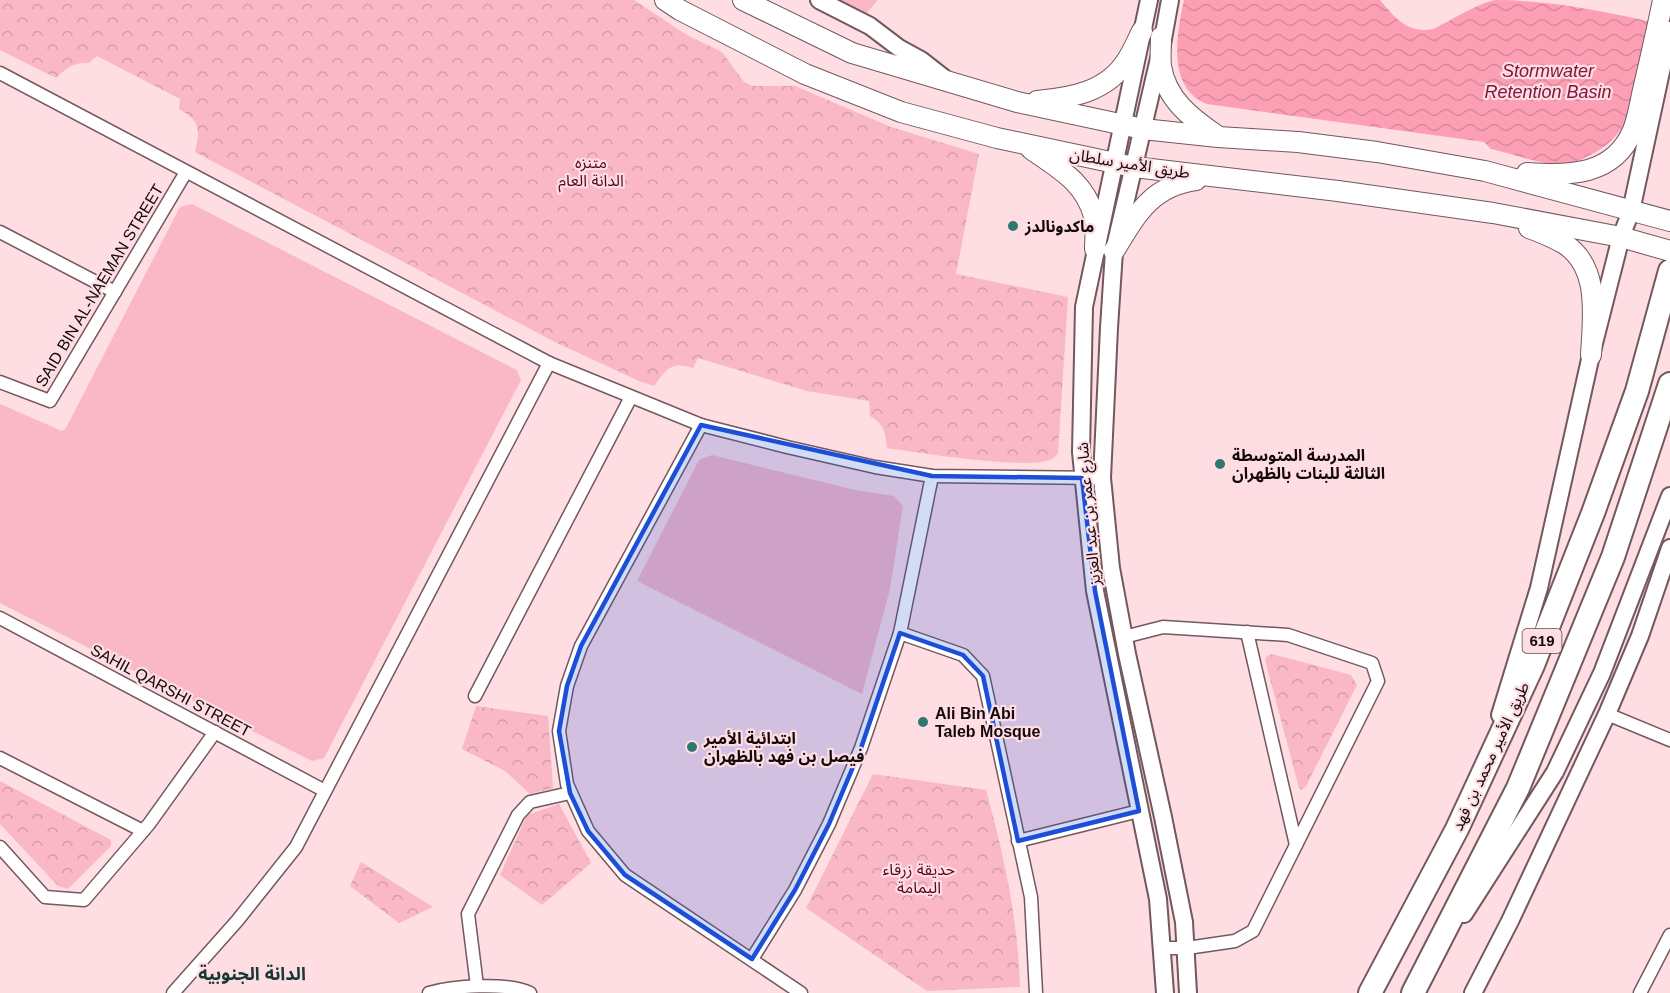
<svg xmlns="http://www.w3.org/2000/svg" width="1670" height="993" font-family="Helvetica,'Noto Sans Arabic',sans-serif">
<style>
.green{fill:#fab7c5}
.park{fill:url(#park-crowns)}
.water{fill:url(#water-waves)}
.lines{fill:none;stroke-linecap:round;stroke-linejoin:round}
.street-casing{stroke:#73585d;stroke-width:15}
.secondary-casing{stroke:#73585d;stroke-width:20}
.primary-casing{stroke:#73585d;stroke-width:22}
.highway-casing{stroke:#73585d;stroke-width:26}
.street{stroke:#fff;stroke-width:12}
.secondary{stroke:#fff;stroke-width:16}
.primary{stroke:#fff;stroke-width:20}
.highway{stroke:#fff;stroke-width:22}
.marked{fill:#1d4ed8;fill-opacity:0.2;stroke:#1d4ed8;stroke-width:4.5;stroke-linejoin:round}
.poi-dot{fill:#30776f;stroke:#fedde3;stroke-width:2}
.labels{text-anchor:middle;stroke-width:4.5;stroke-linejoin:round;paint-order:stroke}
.shield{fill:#fedde3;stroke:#5a494c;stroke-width:1.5}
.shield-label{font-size:15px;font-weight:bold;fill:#13090b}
.park-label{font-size:16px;fill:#570425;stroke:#fedde3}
.street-label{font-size:16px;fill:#13090b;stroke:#fedde3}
.poi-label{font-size:16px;font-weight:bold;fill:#13090b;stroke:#fedde3;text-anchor:start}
.water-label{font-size:18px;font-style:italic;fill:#82163e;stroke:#fedde3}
.neighbourhood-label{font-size:18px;font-weight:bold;fill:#163733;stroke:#fedde3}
</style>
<defs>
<pattern id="park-crowns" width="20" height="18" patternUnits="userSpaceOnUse" patternTransform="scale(1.5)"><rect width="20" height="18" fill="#fab7c5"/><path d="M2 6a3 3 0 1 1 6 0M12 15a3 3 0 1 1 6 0" fill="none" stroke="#d59ca8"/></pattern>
<pattern id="water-waves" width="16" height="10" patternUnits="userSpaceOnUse" patternTransform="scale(1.5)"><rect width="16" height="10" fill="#fd9fb4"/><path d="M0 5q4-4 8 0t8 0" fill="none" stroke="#d88899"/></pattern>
</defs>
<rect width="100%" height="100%" fill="#fedde3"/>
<!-- green -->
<g class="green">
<path d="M 834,0 L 878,0 L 864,16 Z"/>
<path d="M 192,204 L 517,370 L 521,380 L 324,758 L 312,761 L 0,603 L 0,404 L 62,431 L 66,428 L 180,207 Z"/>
<path d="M 712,455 L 855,490 L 894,496 L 903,506 L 890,589 L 862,694 L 637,581 L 699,460 Z"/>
</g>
<!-- park -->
<g class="park">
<path d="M 0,0 L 634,0 L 687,35 L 722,52 L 744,82 L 753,86 L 795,86 L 891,127 L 979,154 L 956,274 L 1068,297 L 1058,453 C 1057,455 1054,458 1052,459 C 1031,471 915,452 887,448 C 885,432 885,425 870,416 L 869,401 L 807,391 L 698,358 L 693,368 C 671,361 666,369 654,386 L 639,381 L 557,343 L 195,152 C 200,130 201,121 179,109 L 180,99 L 97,56 L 89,63 C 74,62 67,67 56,78 L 0,50 Z"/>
<path d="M 1272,654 L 1351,675 L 1357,685 L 1306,786 L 1302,790 L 1299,788 L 1265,660 L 1267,656 Z"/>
<path d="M 476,706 L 548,716 L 553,788 L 530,794 L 505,771 L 462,749 Z"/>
<path d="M 873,774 L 986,790 C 1004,855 1018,919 1020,987 L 927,991 L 806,908 Z"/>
<path d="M 0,781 L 111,840 L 111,846 L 68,889 L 58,886 L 0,824 Z"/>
<path d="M 559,804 L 591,863 L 542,905 L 500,875 L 527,815 Z"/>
<path d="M 361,862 L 433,907 L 399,923 L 350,886 Z"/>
</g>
<!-- water -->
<path class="water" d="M 1184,0 L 1380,0 C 1395,18 1408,34 1433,29 C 1450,21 1480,2 1496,0 C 1546,0 1603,11 1651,22 C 1641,72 1640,135 1586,157 C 1579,160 1572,164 1564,165 C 1546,166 1510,153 1491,149 L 1484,142 L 1207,104 C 1166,88 1177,33 1184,0 Z"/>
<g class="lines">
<!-- street casing -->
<g class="street-casing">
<g id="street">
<path d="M 0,73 L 549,363 L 701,425 L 787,447 L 875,467 L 932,476 L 1102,478"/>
<path d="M 0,232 L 115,292"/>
<path d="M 0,382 L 50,401 L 186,172"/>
<path d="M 701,425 L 581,646 L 567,686 L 559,731 L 567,784 L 588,831 L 625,875 L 801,993"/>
<path d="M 0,618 L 325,791"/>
<path d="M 1247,632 L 1296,845"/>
<path d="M 900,633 L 963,655 L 983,676 L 1031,897 L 1036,993"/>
<path d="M 1124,637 L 1163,627 L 1288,635 L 1372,663 L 1378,681 L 1253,931 L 1235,941 L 1187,948 L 1162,948"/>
<path d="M 475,696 L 631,397"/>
<path d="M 1607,714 L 1670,740"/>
<path d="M 0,758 L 143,831"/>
<path d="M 1018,841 L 1139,811"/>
<path d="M 0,847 L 45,897 L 84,900 L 149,824 L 215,732"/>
<path d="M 752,959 L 795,890 L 829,824 L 861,748 L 900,633 L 932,476"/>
<path d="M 477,986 L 468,914 L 518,815 L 530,802 L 570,793"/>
<path d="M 173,993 L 237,921 L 296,847 L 549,363"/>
<path d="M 429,993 C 452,986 507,982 530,993"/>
<path d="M 1640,993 L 1670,935"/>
</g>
</g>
<!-- secondary casing -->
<g class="secondary-casing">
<g id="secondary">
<path d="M 819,0 L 870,26 L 899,48 L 921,60 L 944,78"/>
<path d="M 1149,0 L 1084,307 L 1081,452 L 1095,591 L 1158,899 L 1165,993"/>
<path d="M 1170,0 L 1161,50 L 1114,251 L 1109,328 L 1102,478 L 1111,568 L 1127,654 L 1163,817 L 1184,922 L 1188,993"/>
<path d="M 1500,715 L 1539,588 L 1591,355 L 1621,237 L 1631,211 L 1670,30"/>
<path d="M 1464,914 L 1555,772 L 1602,673 L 1670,496"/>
<path d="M 1473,993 L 1510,921 L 1607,714 L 1640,636 L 1670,548"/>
</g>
</g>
<!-- primary casing -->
<g class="primary-casing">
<g id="primary">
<path d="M 665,0 L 680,10 L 805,74 L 901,112 L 997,138 L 1134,167 L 1338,191 L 1493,213 L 1621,237 L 1670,251"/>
<path d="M 743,0 L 852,53 L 1017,102 L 1143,129 L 1218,137 L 1298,142 L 1377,152 L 1485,171 L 1670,221"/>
<path d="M 1161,37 C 1161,47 1160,57 1161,66 C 1166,99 1191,118 1216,135"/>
<path d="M 1037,101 C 1071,98 1107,92 1127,60 C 1133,51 1137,41 1142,31"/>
<path d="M 1031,149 C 1059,169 1084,181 1094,216 C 1097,226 1095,239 1095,249"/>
<path d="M 1527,173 C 1569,176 1614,176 1633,130 C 1638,118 1640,103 1643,90 C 1650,60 1657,30 1663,0"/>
<path d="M 1529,228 C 1540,232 1552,237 1563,243 C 1601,266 1593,318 1591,355"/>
<path d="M 1114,251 C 1136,215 1151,186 1196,180"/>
</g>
</g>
<!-- highway casing -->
<g class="highway-casing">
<g id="highway">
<path d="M 1370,993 L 1457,829 L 1533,665 L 1593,513 L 1637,391 L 1670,271"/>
<path d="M 1413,993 L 1518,788 L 1613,557 L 1670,384"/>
</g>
</g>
<!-- street -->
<use href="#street" class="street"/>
<!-- secondary -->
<use href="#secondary" class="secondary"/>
<!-- primary -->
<use href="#primary" class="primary"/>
<!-- highway -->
<use href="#highway" class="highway"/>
</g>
<!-- marked area -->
<path class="marked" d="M 701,425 L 932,476 L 1082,478 L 1095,591 L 1139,811 L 1018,841 L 983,676 L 963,655 L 900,633 L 861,748 L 829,824 L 795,890 L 752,959 L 625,875 L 588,831 L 570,793 L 559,731 L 567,686 L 581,646 Z"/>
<!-- markers -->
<g class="poi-dot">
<circle cx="1013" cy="226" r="6"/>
<circle cx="1220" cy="464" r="6"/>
<circle cx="923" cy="722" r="6"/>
<circle cx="692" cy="747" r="6"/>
</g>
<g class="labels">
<!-- shield labels -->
<rect class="shield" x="1522.5" y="629" width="39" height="24" rx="4.5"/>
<g class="shield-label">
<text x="1542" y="646">619</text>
</g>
<!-- park labels -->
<g class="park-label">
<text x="591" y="168">متنزه<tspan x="591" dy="18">الدانة العام</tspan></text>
<text x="919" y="875">حديقة زرقاء<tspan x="919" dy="18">اليمامة</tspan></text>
</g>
<!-- street labels -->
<g class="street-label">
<text transform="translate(1130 163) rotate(9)" y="6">طريق الأمير سلطان</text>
<text transform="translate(99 285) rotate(-59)" y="6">SAID BIN AL-NAEMAN STREET</text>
<text transform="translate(1088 514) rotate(-95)" y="6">شارع عمر بن عبد العزيز</text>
<text transform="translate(171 690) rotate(28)" y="6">SAHIL QARSHI STREET</text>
<text transform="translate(1490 756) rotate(-65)" y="6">طريق الأمير محمد بن فهد</text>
</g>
<!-- poi labels -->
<g class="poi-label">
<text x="1025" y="232">ماكدونالدز</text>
<text x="1232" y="461">المدرسة المتوسطة<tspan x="1232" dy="18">الثالثة للبنات بالظهران</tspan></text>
<text x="935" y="719">Ali Bin Abi<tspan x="935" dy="18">Taleb Mosque</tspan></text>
<text x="704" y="744">ابتدائية الأمير<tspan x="704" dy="18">فيصل بن فهد بالظهران</tspan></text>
</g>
<!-- water labels -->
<g class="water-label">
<text x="1548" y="77">Stormwater<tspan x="1548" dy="21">Retention Basin</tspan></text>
</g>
<!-- neighbourhood labels -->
<g class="neighbourhood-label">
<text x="252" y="980">الدانة الجنوبية</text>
</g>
</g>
</svg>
